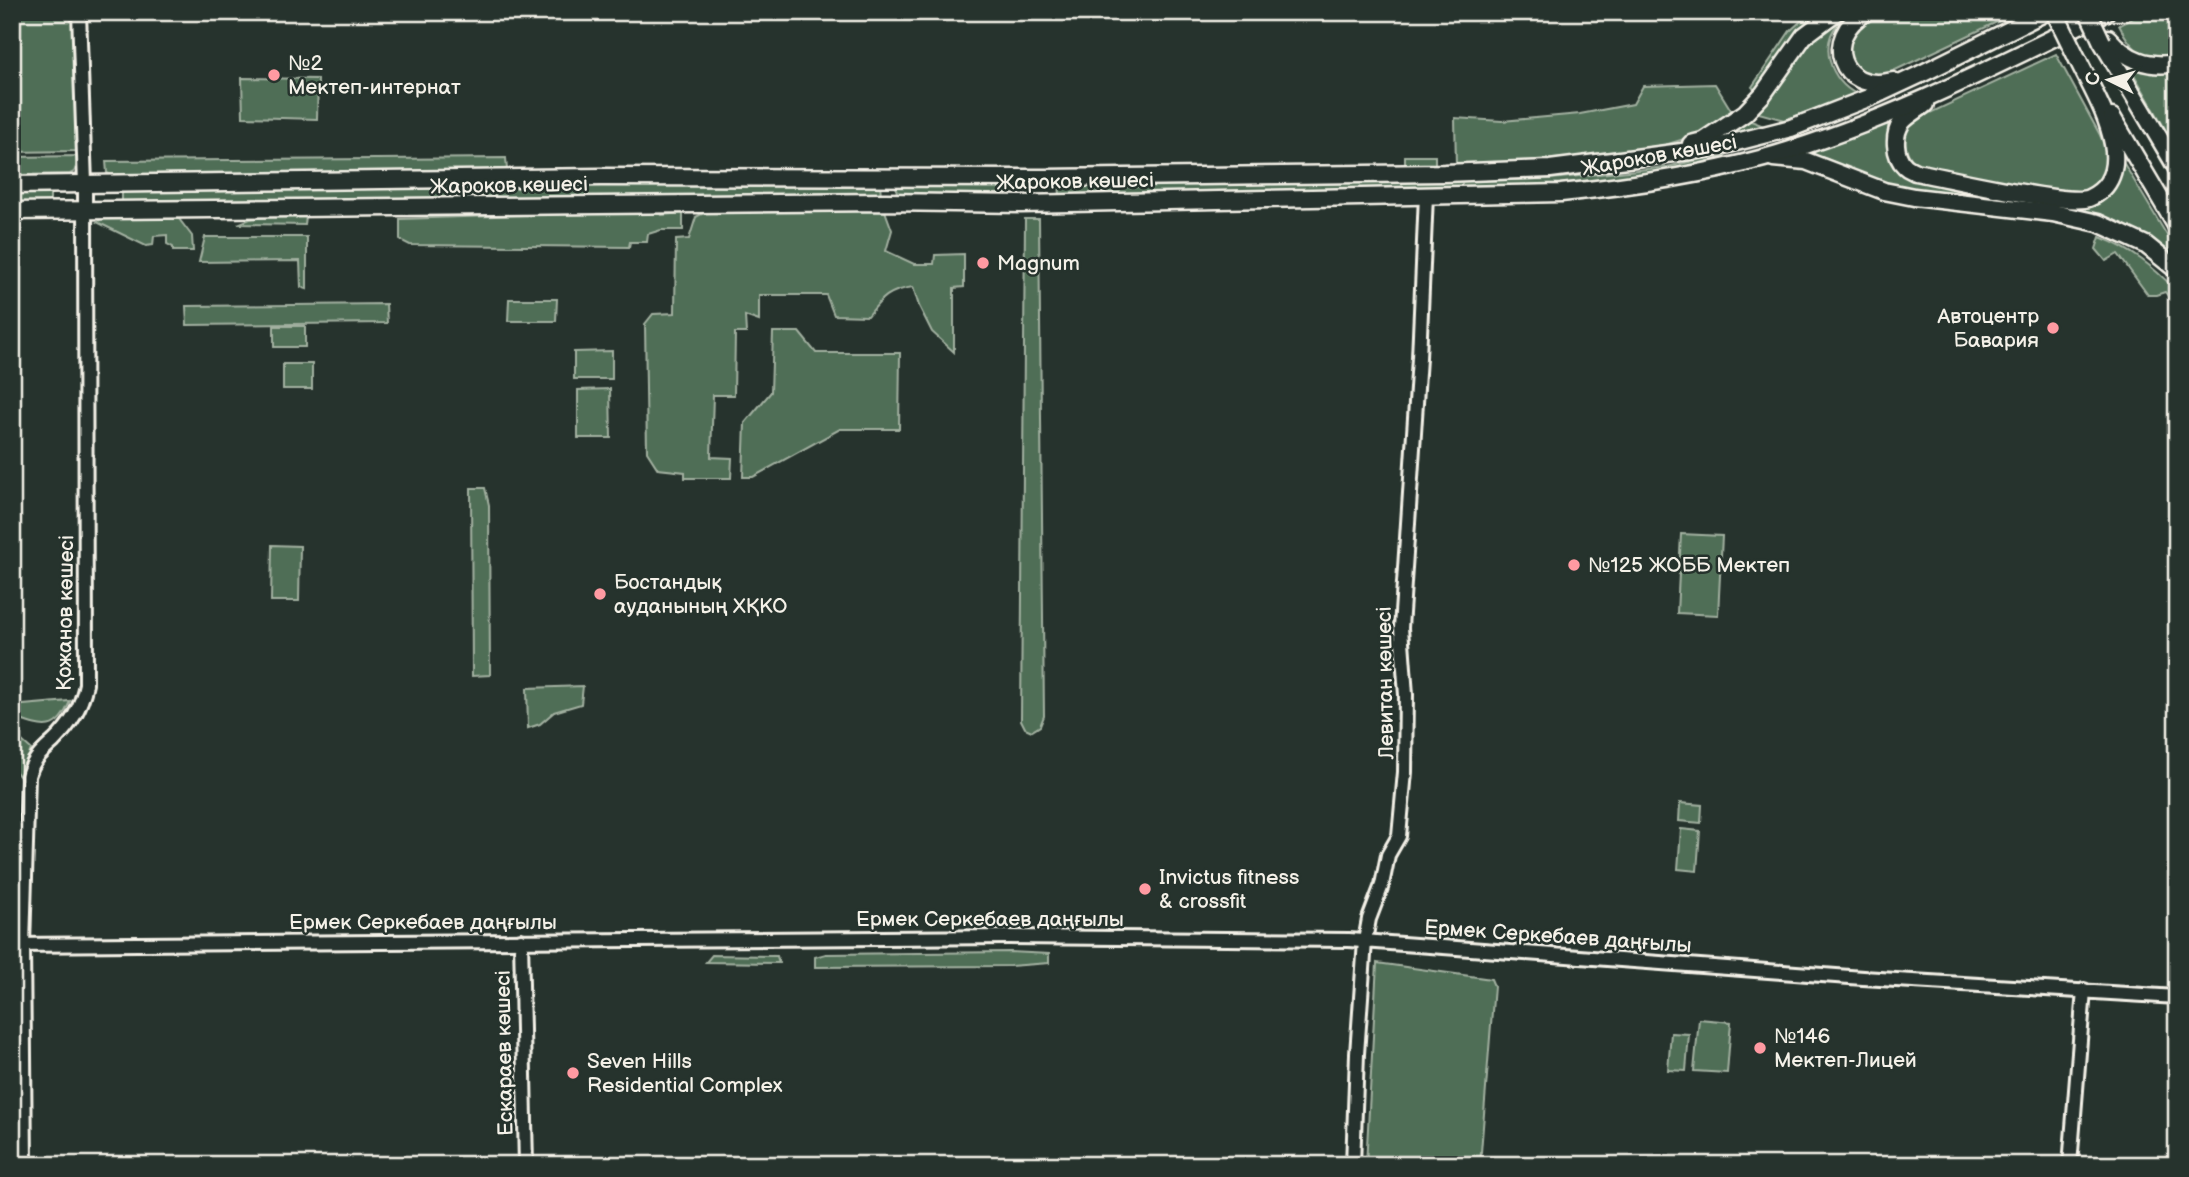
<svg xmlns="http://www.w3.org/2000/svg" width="2189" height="1177" font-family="'Balsamiq Sans',sans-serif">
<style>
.green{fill:#4f6e57;stroke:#a2b0a0;stroke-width:2}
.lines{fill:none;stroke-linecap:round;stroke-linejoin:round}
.minor-casing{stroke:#f4f1e8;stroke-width:18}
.major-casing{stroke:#f4f1e8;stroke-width:21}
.minor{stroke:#26332d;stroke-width:12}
.major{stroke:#26332d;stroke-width:16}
.major-bridge-casing{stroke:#f4f1e8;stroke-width:21;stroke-linecap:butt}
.major-bridge{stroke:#26332d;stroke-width:16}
.poi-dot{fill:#ff9aa2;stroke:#26332d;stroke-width:2.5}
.labels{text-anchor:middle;stroke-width:5;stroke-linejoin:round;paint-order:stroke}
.poi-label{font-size:21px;fill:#f4f1e8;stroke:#26332d;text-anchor:start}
.street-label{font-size:21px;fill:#f4f1e8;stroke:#26332d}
</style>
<rect width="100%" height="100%" fill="#26332d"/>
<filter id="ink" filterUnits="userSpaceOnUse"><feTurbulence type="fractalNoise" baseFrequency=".0143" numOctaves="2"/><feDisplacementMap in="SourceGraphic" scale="14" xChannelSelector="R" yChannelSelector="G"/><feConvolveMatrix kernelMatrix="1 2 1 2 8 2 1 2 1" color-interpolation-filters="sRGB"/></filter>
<g filter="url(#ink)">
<!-- green -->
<g class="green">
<path d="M 12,12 L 73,12 L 77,151 L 12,152 Z"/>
<path d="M 1811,12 L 1824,12 L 1794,38 L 1756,91 L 1752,87 L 1790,31 Z"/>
<path d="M 1846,12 L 1854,12 C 1850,15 1844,18 1840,22 C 1817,44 1831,82 1857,94 L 1784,120 L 1755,112 L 1793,60 L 1819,30 Z"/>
<path d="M 1880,12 L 2018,12 L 1887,74 C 1867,79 1844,65 1848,41 C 1850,28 1870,18 1880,12 Z"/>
<path d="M 2076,12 L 2083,12 L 2177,178 L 2177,188 Z"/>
<path d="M 2145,12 L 2177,12 L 2177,56 C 2144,58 2134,55 2119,25 Z"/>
<path d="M 2056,54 L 2100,135 C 2115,167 2101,193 2065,194 L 1917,165 C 1901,150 1901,131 1919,118 Z"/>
<path d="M 2128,64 C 2143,74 2160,74 2177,70 L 2175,146 Z"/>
<path d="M 242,78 L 318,79 L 317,119 L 243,117 Z"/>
<path d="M 1715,84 L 1734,115 L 1700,134 L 1665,145 L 1585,157 L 1456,165 L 1455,118 L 1502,121 L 1580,114 L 1633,104 L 1643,86 Z"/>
<path d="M 1746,119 L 1764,126 L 1720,138 Z"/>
<path d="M 1888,123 L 1888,144 L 1893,160 L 2059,206 C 2068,206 2078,209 2087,207 C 2107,205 2122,181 2123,162 L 2177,252 L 2177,261 L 2139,233 L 2101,217 L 1892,187 L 1827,159 L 1808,154 Z"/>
<path d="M 1724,154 L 1725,157 L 1666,172 L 1549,185 L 1236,194 L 1060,195 L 1059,183 L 1427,182 L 1550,179 L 1667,167 Z"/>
<path d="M 80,156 L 74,172 L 70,174 L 12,175 L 12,157 Z"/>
<rect x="1405" y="156" width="30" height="9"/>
<path d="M 506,158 L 507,170 L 505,175 L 112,175 L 107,173 L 106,161 Z"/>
<path d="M 880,177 L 881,202 L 122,210 L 122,184 Z"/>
<path d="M 896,177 L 1007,177 L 1005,203 L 897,202 Z"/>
<path d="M 50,188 L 50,203 L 12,204 L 12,189 Z"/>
<path d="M 709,210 L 885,211 L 892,230 L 886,251 L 914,264 L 934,264 L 935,255 L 964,254 L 964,287 L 954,288 L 954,352 L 932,332 L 919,306 L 913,287 C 888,291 883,297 868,316 L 834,315 L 826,295 L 759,295 L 759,321 L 745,316 L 746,333 L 735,333 L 734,395 L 713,395 L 711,457 L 732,458 L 731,478 L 685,478 L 685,472 L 658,469 L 647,452 L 645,324 L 653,314 L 675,313 L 676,240 L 689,239 L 696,217 Z"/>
<path d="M 652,211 L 662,215 L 683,213 L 683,230 L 661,230 L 648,234 L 647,242 L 630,242 L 629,247 L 410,245 L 400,240 L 400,219 Z"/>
<path d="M 276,216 L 306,216 L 305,225 L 238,224 L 250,219 Z"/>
<path d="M 103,218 L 179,219 L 192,236 L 193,251 L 173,251 L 173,247 L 167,244 L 167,235 L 154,236 L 153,245 L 146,246 L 97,222 Z"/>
<path d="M 1025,219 L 1039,219 L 1044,716 L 1040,726 L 1032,731 L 1025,728 L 1021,720 Z"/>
<path d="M 205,237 L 307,237 L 307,289 L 301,287 L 300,261 L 199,262 Z"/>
<path d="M 2100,237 C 2133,250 2152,266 2177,291 L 2177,308 L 2165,292 L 2156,295 L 2148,295 L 2118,254 L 2106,261 L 2096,249 Z"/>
<path d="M 509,299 L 557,299 L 556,321 L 508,321 Z"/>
<path d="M 386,304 L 387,323 L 187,325 L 186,306 Z"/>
<rect x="274" y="326" width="31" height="21"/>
<path d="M 773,332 L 799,332 L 816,353 L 900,353 L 899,429 L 840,429 L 753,477 L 743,477 L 745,423 L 771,392 Z"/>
<path d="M 612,351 L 612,379 L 574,379 L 574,352 Z"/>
<rect x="283" y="364" width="29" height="25"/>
<path d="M 610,389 L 611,438 L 578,438 L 578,390 Z"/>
<path d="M 471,488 L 485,488 L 489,505 L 490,675 L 472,676 Z"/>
<path d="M 1681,534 L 1722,536 L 1718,615 L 1677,613 Z"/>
<path d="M 272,545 L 300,546 L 299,601 L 271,601 Z"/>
<path d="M 583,686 L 581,704 L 554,712 L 540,724 L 528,728 L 527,688 Z"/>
<path d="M 70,701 C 57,734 43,728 15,718 L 12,706 Z"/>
<path d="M 12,732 L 31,749 L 21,779 L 12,766 Z"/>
<path d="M 1680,803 L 1702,805 L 1701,823 L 1679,821 Z"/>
<path d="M 1681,829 L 1700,831 L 1697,871 L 1678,869 Z"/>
<path d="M 1010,952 L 1049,954 L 1049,963 L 1010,966 L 815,967 L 815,957 L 826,954 Z"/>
<path d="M 712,955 L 777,956 L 779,963 L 706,962 Z"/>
<path d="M 1377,963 L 1491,979 L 1494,986 L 1480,1165 L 1366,1165 Z"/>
<path d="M 1699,1019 L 1731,1022 L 1727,1073 L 1694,1071 Z"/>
<path d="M 1671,1033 L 1689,1034 L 1686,1071 L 1668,1070 Z"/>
</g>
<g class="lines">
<!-- minor casing -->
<g class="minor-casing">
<g id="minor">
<path d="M 521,940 L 526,1165"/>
<path d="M 12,945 L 1009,937 L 1349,940 L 1863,978 L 2177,997"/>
<path d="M 25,1165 L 23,945 L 28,776 C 33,759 42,752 54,741 C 71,724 81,708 86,684 L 85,184 L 79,12"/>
<path d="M 1353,1165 L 1357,1054 L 1365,941 L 1369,919 L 1382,885 L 1388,855 L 1399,836 L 1405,772 L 1406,695 L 1401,628 L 1419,358 L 1426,195"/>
<path d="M 2070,1165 L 2084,990"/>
</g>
</g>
<!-- major casing -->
<g class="major-casing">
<g id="major">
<path d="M 1866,12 C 1822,37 1839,94 1893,81"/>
<path d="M 2108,38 C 2127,60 2148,68 2177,63"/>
<path d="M 2102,42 L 2177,168"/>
<path d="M 1925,104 C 1918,110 1908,115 1902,122 C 1893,134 1894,156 1905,166 C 1908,169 1912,170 1915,172 C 1945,177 2069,207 2089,198 C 2112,188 2117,167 2113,144 C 2108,115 2091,87 2078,60"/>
<path d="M 2112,117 L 2177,227"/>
<path d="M 1691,144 L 1703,141 L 1745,113 L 1763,94 L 1804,36 L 1836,12"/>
<path d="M 1773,158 L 1806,161 L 1884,191 L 1914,197 L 2053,213 L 2098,223 L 2146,245 L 2177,270"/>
<path d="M 12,185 L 601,177 L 1045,178 L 1444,173 L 1550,169 L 1713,148 L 1791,128 L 1876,95 L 1919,75 L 2046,12"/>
<path d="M 12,211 L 886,202 L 1021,204 L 1561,193 C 1629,186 1698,176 1764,158 C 1883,124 1996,66 2106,12"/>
</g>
</g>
<!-- minor -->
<use href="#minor" class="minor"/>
<!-- major -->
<use href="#major" class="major"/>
<!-- major-bridge casing -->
<g class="major-bridge-casing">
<g id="major-bridge">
<path d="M 2088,12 L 2102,42"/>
<path d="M 2056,15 L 2078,60"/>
</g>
</g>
<!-- major-bridge -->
<use href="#major-bridge" class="major-bridge"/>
</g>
</g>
<!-- markers -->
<g class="poi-dot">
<circle cx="274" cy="75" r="7"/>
<circle cx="983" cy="263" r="7"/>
<circle cx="2053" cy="328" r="7"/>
<circle cx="1574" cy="565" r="7"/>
<circle cx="600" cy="594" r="7"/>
<circle cx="1145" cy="889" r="7"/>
<circle cx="1760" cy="1048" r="7"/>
<circle cx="573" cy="1073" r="7"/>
</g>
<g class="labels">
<!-- poi labels -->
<g class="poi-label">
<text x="288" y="70">№2<tspan x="288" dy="24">Мектеп-интернат</tspan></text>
<text x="997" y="270">Magnum</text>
<text x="2039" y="323" text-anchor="end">Автоцентр<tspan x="2039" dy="24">Бавария</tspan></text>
<text x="1588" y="572">№125 ЖОББ Мектеп</text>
<text x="614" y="589">Бостандық<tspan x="614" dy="24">ауданының ХҚКО</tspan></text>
<text x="1159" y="884">Invictus fitness<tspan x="1159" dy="24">&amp; crossfit</tspan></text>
<text x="1774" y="1043">№146<tspan x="1774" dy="24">Мектеп-Лицей</tspan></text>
<text x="587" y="1068">Seven Hills<tspan x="587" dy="24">Residential Complex</tspan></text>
</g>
<!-- street labels -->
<g class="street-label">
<text transform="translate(1659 155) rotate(-10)" y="7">Жароков көшесі</text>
<text transform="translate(1075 181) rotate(-1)" y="7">Жароков көшесі</text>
<text transform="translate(509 185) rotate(-1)" y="7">Жароков көшесі</text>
<text transform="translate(65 613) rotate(-89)" y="7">Қожанов көшесі</text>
<text transform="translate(1385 683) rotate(-91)" y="7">Левитан көшесі</text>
<text x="990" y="926">Ермек Серкебаев даңғылы</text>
<text x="423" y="929">Ермек Серкебаев даңғылы</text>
<text transform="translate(1558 936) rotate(4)" y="7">Ермек Серкебаев даңғылы</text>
<text transform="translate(504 1053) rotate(-91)" y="7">Ескараев көшесі</text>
</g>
</g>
<!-- margin -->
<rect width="2189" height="1177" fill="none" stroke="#26332d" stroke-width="42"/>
<rect x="21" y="21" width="2147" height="1135" fill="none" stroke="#f4f1e8" stroke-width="2.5" filter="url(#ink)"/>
<!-- north arrow -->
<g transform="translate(2109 80) rotate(275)" stroke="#26332d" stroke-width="5" paint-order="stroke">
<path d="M0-5L12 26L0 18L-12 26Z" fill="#f4f1e8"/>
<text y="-10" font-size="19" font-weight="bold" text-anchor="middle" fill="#f4f1e8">С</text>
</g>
</svg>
